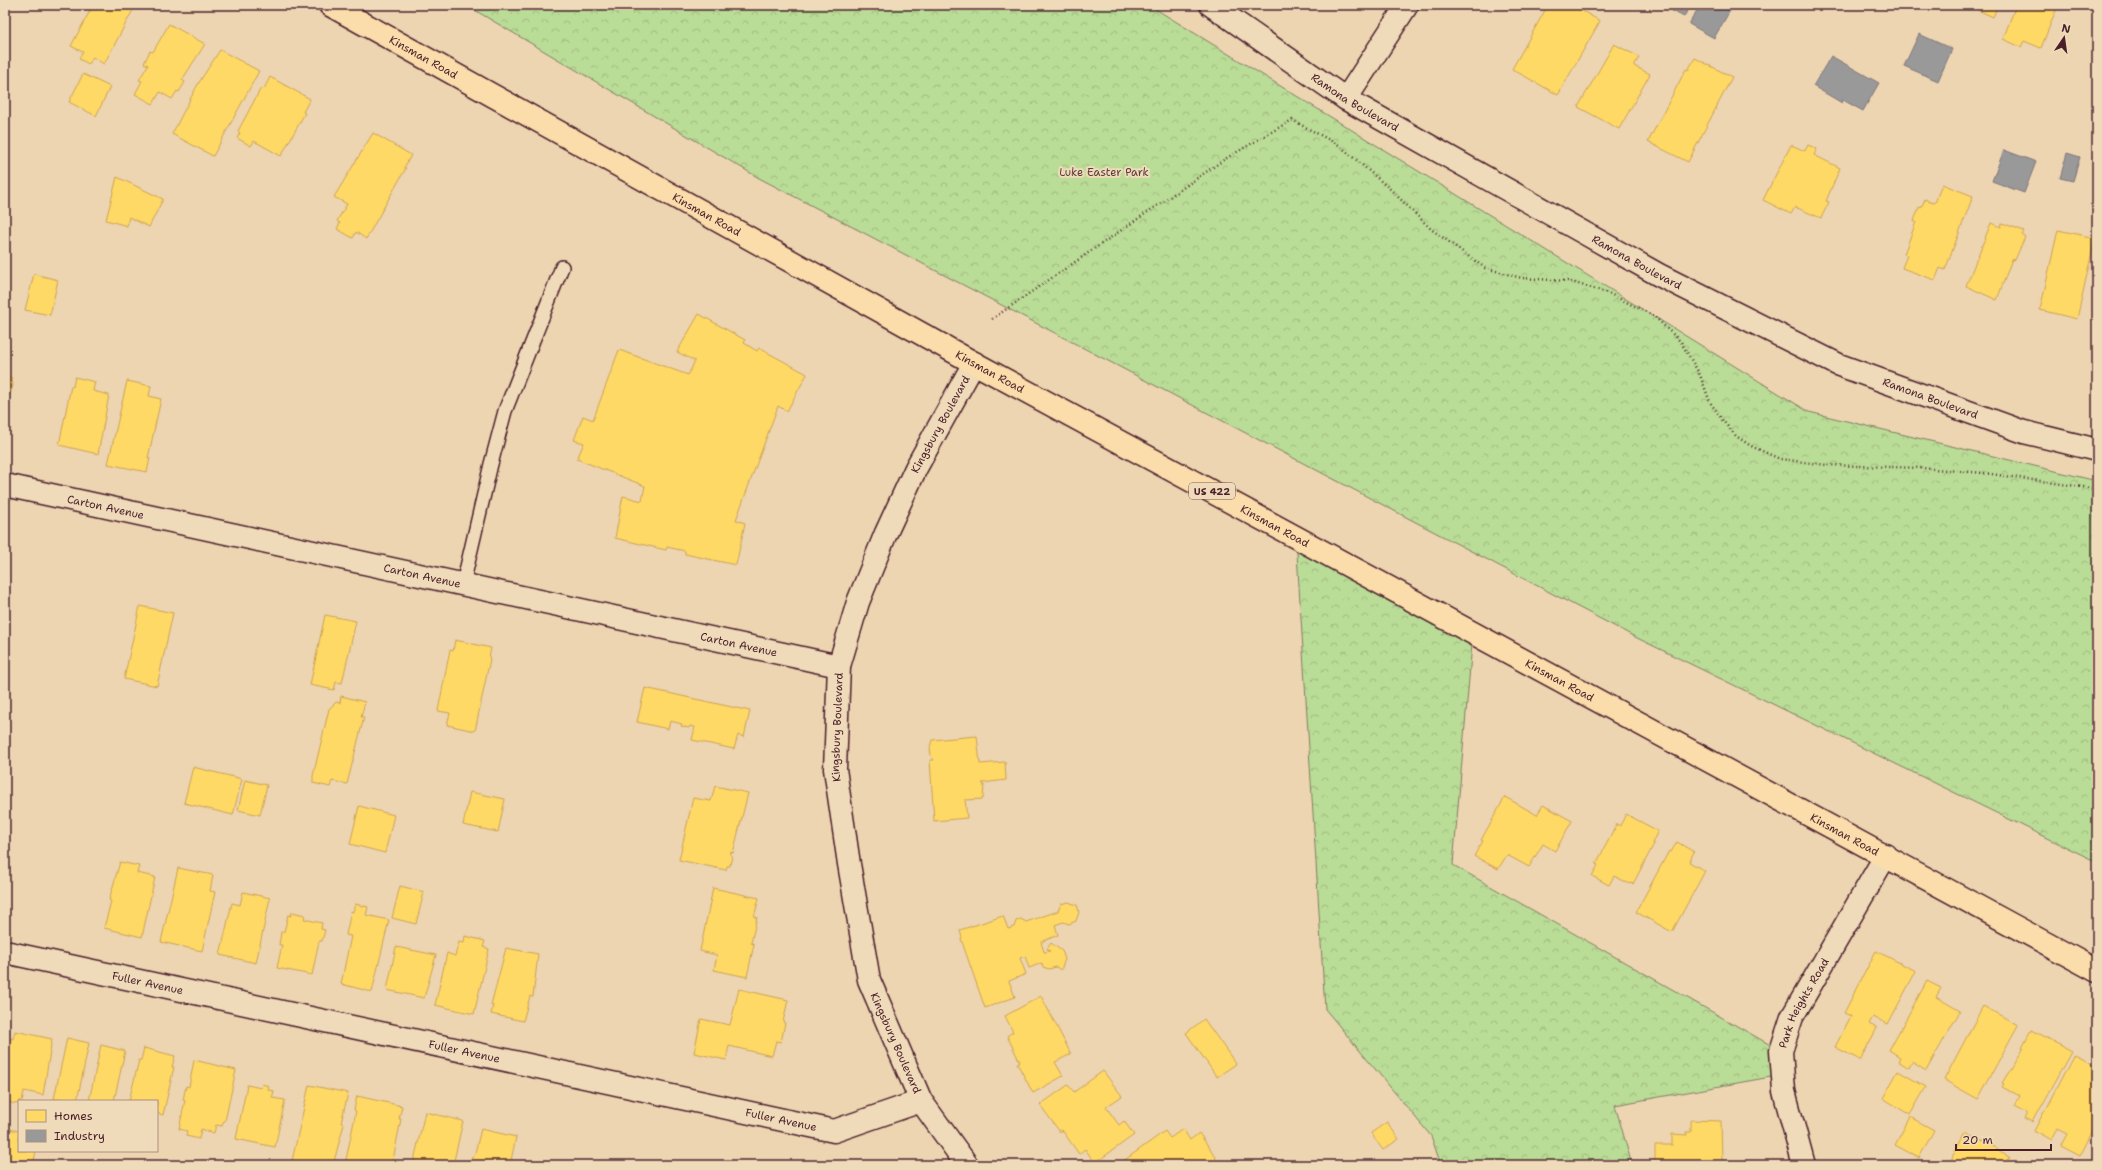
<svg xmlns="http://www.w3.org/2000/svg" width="2102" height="1170" font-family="'Shantell Sans',sans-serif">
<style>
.forest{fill:url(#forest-crowns);stroke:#827e60}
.homes{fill:#ffd966;stroke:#c9a154}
.industry{fill:#999;stroke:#817478}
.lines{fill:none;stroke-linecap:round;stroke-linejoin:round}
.lane-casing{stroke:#4a1f2b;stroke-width:16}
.street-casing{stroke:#4a1f2b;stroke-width:25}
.primary-casing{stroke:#4a1f2b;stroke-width:25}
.path{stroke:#4a1f2b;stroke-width:2.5;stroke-dasharray:1 3;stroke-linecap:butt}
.lane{stroke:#efdbb9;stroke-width:13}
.street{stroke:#efdbb9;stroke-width:22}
.primary{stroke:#faddab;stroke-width:22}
.labels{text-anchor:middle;stroke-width:4;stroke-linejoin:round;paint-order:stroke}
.shield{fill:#efdbb9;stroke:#7c5756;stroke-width:1}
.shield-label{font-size:10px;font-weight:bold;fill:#4a1f2b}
.street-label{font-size:11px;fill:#4a1f2b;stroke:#efdbb9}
.park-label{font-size:11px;fill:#5b3b3b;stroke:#efdbb9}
</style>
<defs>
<pattern id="forest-crowns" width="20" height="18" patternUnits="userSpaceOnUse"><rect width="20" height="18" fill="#b9dc96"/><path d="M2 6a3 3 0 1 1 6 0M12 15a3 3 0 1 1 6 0" fill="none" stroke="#a1bc81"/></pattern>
</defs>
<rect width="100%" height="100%" fill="#edd5b2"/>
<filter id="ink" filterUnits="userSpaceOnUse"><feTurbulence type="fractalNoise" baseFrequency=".025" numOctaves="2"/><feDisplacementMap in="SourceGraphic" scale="8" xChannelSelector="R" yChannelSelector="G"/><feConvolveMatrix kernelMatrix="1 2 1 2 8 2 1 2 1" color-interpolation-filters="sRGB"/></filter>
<g filter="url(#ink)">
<!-- forest -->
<g class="forest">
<path d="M 466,5 L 1149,5 L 1809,412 L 2097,481 L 2097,862 L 1635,637 L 759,178 Z"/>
<path d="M 1296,537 L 1473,632 L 1453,865 L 1781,1051 L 1782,1075 L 1615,1105 L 1632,1165 L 1441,1165 L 1431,1136 L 1325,1009 Z"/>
</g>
<!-- homes -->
<g class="homes">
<path d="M 93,5 L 128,5 L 134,8 L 104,64 L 93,57 L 89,64 L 79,59 L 83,52 L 71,46 Z"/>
<path d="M 1548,5 L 1572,5 L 1600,21 L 1558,95 L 1512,69 Z"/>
<path d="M 1967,5 L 1998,5 L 1993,17 Z"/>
<path d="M 2016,5 L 2058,5 L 2041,48 L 2024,41 L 2021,47 L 2003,39 Z"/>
<path d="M 169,24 L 205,44 L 182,80 L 185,82 L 179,92 L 177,91 L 172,99 L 160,92 L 153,104 L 135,94 L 142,81 L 139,80 L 148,65 L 144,63 L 150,51 L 153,52 Z"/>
<path d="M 1614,44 L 1639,57 L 1634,66 L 1650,74 L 1619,129 L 1578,107 Z"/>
<path d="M 220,50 L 259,71 L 213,156 L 172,134 L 198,84 Z"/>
<path d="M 1695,58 L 1732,77 L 1688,162 L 1648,142 L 1686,69 L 1688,70 Z"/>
<path d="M 83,74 L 110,87 L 96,116 L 69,102 Z"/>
<path d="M 270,77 L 310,99 L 303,112 L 305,113 L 281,156 L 254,141 L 251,146 L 237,138 L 240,133 L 238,131 L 261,88 L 264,89 Z"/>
<path d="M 373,133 L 411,155 L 404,168 L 406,168 L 366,239 L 356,232 L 353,238 L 337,229 L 340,223 L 337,221 L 347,204 L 334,197 Z"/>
<path d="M 1791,145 L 1805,151 L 1808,145 L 1817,149 L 1814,155 L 1840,168 L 1826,201 L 1829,202 L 1821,218 L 1795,207 L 1791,214 L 1763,200 Z"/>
<path d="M 117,177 L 163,199 L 149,227 L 129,217 L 127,226 L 106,220 Z"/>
<path d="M 1942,184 L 1973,196 L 1945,270 L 1940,268 L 1935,280 L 1902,268 L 1907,255 L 1904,254 L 1916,222 L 1914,221 L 1919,207 L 1921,208 L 1925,199 L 1935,203 Z"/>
<path d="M 1991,223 L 2001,227 L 2002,223 L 2024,231 L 2022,235 L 2025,237 L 2015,260 L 2012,259 L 1997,300 L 1966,286 Z"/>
<path d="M 2058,230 L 2095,238 L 2077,319 L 2040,310 Z"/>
<path d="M 34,274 L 58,280 L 50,315 L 25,310 Z"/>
<path d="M 699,314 L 745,340 L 744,343 L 757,351 L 759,348 L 807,374 L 787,411 L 778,406 L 736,520 L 745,523 L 736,565 L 685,554 L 685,551 L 667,547 L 666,550 L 615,538 L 623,496 L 642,501 L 645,486 L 577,459 L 584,443 L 574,440 L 583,416 L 593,420 L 619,350 L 688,375 L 695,361 L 677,352 Z"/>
<path d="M 5,376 L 11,377 L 13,385 L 6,407 Z"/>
<path d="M 75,377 L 95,382 L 93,391 L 109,395 L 98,454 L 59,445 L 71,386 L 73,387 Z"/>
<path d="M 127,381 L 151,386 L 149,396 L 161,399 L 148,458 L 150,458 L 147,472 L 108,464 Z"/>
<path d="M 140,606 L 173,613 L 157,686 L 124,679 Z"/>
<path d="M 325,615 L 356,621 L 342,683 L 336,682 L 334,690 L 310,685 Z"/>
<path d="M 455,640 L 491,648 L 489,658 L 490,659 L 475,731 L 447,725 L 450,713 L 438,711 L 450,650 L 453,651 Z"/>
<path d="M 645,688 L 750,711 L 744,737 L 738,735 L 734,749 L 692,740 L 695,727 L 690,726 L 689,728 L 681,726 L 682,724 L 670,721 L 668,729 L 637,722 Z"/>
<path d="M 341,696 L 365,702 L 361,717 L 364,717 L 347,784 L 332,781 L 330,787 L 313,783 L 313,776 L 329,709 L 336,702 L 340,703 Z"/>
<path d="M 977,736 L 980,764 L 1005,762 L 1006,780 L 982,783 L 984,785 L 983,799 L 965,800 L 967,818 L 934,821 L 930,760 L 934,760 L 931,756 L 930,747 L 932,740 Z"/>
<path d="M 193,767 L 242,779 L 233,815 L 184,803 Z"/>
<path d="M 245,780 L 267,785 L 260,815 L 238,810 Z"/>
<path d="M 715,786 L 748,793 L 733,853 L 730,852 L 730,855 L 732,855 L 730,866 L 727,866 L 726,870 L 679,860 L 693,798 L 711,801 Z"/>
<path d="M 470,792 L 505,799 L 498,832 L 463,825 Z"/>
<path d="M 1505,797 L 1537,815 L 1543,805 L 1572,821 L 1555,851 L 1543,844 L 1529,867 L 1507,855 L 1498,869 L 1474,856 L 1483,841 L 1481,840 Z"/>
<path d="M 359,806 L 394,815 L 385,853 L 350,844 Z"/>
<path d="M 1626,814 L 1658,831 L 1652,843 L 1654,844 L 1633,884 L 1631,883 L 1630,884 L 1614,876 L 1609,885 L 1592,876 L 1598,865 L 1596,864 L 1617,824 L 1620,826 Z"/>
<path d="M 1677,842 L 1694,852 L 1689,862 L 1705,871 L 1672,932 L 1636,912 L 1669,851 L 1671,852 Z"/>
<path d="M 120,862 L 139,866 L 137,873 L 155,877 L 142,937 L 104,928 L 111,901 L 109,900 Z"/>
<path d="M 178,868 L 213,875 L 210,891 L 215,892 L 202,951 L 161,942 Z"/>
<path d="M 400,886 L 424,892 L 416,924 L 392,918 Z"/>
<path d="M 713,888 L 759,898 L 754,917 L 757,917 L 751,943 L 754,944 L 747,977 L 714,970 L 717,955 L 700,951 Z"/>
<path d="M 243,892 L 270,898 L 256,963 L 220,955 L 232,903 L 240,905 Z"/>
<path d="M 1068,902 L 1077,905 L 1079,912 L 1076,921 L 1069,924 L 1063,922 L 1055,925 L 1058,935 L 1041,942 L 1044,952 L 1050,951 L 1047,949 L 1051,943 L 1062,951 L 1065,959 L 1061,970 L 1056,967 L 1049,969 L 1043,967 L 1042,963 L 1029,968 L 1025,956 L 1020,958 L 1026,974 L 1009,981 L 1015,997 L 985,1008 L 961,939 L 962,938 L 960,930 L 1003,916 L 1008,929 L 1014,927 L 1016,921 L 1021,919 L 1026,922 L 1058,911 L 1061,904 Z"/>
<path d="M 355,904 L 368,907 L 366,915 L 389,920 L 372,992 L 341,984 L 351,936 L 346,935 L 351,911 L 353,912 Z"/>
<path d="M 292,912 L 305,915 L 304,919 L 322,923 L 321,929 L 325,930 L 322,941 L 319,941 L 312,975 L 277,968 L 282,945 L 279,945 L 281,932 L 284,932 L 288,915 L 291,916 Z"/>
<path d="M 465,936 L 485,941 L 483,947 L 489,949 L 474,1014 L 435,1005 L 447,953 L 455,956 L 459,942 L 464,943 Z"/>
<path d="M 396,947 L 436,955 L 424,998 L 387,990 Z"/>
<path d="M 506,948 L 538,954 L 533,997 L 530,996 L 523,1021 L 491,1014 L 493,1005 L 491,1005 Z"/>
<path d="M 1876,951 L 1916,971 L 1888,1024 L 1873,1017 L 1869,1024 L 1877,1028 L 1860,1060 L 1835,1047 L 1851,1016 L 1844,1013 Z"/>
<path d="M 1927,981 L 1941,988 L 1936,997 L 1960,1011 L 1926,1071 L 1912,1062 L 1909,1068 L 1898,1061 L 1900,1057 L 1889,1050 Z"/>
<path d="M 739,989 L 788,1000 L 783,1022 L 785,1023 L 781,1042 L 776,1041 L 772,1056 L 729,1046 L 726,1060 L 694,1053 L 701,1019 L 730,1025 Z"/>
<path d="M 1041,996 L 1071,1054 L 1055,1062 L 1063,1076 L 1033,1093 L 1017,1063 L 1020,1062 L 1007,1036 L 1013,1032 L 1005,1016 Z"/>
<path d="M 1983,1006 L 2018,1025 L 1978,1099 L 1944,1080 Z"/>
<path d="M 1204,1019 L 1236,1064 L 1217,1077 L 1186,1033 Z"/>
<path d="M 2031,1030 L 2071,1051 L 2032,1122 L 2024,1118 L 2027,1112 L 2014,1105 L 2019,1096 L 2002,1087 L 2004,1084 L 2002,1083 L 2024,1048 L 2022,1047 Z"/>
<path d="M 15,1031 L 52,1039 L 43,1095 L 24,1091 L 22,1101 L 19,1101 L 19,1104 L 5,1102 L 5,1068 L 11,1038 L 13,1039 Z"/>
<path d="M 67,1038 L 89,1043 L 77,1101 L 54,1099 Z"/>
<path d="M 101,1045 L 125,1051 L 114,1101 L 89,1101 Z"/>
<path d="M 144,1048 L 175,1056 L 172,1067 L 174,1067 L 163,1115 L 157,1113 L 157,1101 L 129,1101 L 139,1060 L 141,1060 Z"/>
<path d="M 2074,1054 L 2097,1066 L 2097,1123 L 2080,1156 L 2061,1146 L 2068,1133 L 2058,1128 L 2052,1141 L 2034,1131 Z"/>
<path d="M 194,1060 L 236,1070 L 225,1121 L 224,1121 L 222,1126 L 216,1125 L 214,1133 L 201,1129 L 199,1139 L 186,1136 L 187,1131 L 179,1129 L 185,1100 L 183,1100 L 186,1086 L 189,1087 Z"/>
<path d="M 1103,1071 L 1122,1096 L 1106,1107 L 1119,1125 L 1124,1121 L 1134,1135 L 1095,1163 L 1085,1149 L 1079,1154 L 1062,1130 L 1060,1132 L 1040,1105 L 1068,1085 L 1074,1092 Z"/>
<path d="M 1898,1071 L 1926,1087 L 1910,1115 L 1883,1098 Z"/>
<path d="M 262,1084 L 269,1086 L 268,1090 L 274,1091 L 272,1098 L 285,1100 L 275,1147 L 236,1139 L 247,1085 L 261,1088 Z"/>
<path d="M 309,1085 L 348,1093 L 341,1123 L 344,1124 L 333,1165 L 304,1165 L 292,1161 Z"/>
<path d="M 357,1096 L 402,1106 L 399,1119 L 401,1119 L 392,1165 L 345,1165 L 356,1111 L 354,1110 Z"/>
<path d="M 425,1112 L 463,1121 L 453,1165 L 413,1165 Z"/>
<path d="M 1910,1117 L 1934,1130 L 1919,1158 L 1895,1145 Z"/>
<path d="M 1691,1120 L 1721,1121 L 1722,1160 L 1719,1165 L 1655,1165 L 1655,1145 L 1672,1145 L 1672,1134 L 1687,1135 L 1686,1132 L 1691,1132 Z"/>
<path d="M 1387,1122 L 1399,1139 L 1383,1150 L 1371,1133 Z"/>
<path d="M 8,1129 L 19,1131 L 19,1151 L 36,1151 L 33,1165 L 5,1162 L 5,1141 Z"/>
<path d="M 481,1129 L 516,1137 L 510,1165 L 470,1165 L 471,1158 L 474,1157 Z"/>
<path d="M 1183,1129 L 1190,1140 L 1199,1133 L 1216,1157 L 1214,1165 L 1125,1165 L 1122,1162 L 1165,1131 L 1170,1138 Z"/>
<path d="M 1965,1132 L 2009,1156 L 2004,1165 L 1956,1165 L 1949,1162 Z"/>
</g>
<!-- industry -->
<g class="industry">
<path d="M 1661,5 L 1690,5 L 1684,17 Z"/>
<path d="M 1700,5 L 1723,5 L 1731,9 L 1714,38 L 1689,24 Z"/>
<path d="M 1919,34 L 1952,49 L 1938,81 L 1904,66 Z"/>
<path d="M 1831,56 L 1879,83 L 1863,111 L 1843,100 L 1842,103 L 1813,86 Z"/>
<path d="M 2004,150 L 2036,162 L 2024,193 L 1992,181 Z"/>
<path d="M 2067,153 L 2080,157 L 2073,181 L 2060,178 Z"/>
</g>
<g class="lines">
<!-- lane casing -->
<g class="lane-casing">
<path id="lane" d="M 463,584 L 491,464 L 505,411 L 562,267"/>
</g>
<!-- street casing -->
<g class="street-casing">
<g id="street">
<path id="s1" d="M 1211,5 L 1346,99 L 1659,275 L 1839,365 L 2024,432 L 2097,450"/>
<path d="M 1346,99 L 1407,5"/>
<path id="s2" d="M 5,485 L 839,666"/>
<path id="s3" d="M 5,952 L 834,1131 L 921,1101"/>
<path id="s4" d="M 967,1165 L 921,1101 L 869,980 L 849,864 L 835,769 L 839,666 L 858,602 L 886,533 L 916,468 L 974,363"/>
<path id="s5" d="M 1804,1165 L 1784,1091 L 1781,1051 L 1792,1017 L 1886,855"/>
</g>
</g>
<!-- primary casing -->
<g class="primary-casing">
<g id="primary">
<path id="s6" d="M 330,5 L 974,363 L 2097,971"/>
</g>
</g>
<!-- path -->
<path class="path" d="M 992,319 L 1225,159 L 1292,120 L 1339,145 L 1390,189 L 1431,229 L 1485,268 L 1522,278 L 1568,281 L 1608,293 L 1654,316 L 1681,342 L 1700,375 L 1710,402 L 1723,421 L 1736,436 L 1751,446 L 1780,459 L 1827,465 L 1922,468 L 1984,473 L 2097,489"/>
<!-- lane -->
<use href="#lane" class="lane"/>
<!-- street -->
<use href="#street" class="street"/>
<!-- primary -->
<use href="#primary" class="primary"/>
</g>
</g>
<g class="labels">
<!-- shield labels -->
<rect class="shield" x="1189" y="483" width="46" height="16" rx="3"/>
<g class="shield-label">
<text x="1212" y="495">US 422</text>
</g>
<!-- street labels -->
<g class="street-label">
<text dy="4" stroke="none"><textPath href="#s6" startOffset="107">Kinsman Road</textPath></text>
<text dy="4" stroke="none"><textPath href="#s1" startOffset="174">Ramona Boulevard</textPath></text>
<text dy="4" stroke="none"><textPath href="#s6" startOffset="431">Kinsman Road</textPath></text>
<text dy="4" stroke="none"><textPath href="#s1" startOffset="498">Ramona Boulevard</textPath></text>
<text dy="4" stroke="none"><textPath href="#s6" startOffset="755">Kinsman Road</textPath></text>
<text dy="4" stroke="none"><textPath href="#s1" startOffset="822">Ramona Boulevard</textPath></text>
<text dy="4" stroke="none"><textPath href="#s4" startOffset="790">Kingsbury Boulevard</textPath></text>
<text dy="4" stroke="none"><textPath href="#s2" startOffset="103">Carton Avenue</textPath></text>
<text dy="4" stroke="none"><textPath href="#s6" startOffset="1079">Kinsman Road</textPath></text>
<text dy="4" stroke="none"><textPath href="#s2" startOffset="427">Carton Avenue</textPath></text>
<text dy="4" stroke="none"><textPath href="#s2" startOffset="751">Carton Avenue</textPath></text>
<text dy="4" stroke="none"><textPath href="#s6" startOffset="1403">Kinsman Road</textPath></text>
<text dy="4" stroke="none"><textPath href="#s4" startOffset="466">Kingsbury Boulevard</textPath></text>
<text dy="4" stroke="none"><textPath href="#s6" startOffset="1727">Kinsman Road</textPath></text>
<text dy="4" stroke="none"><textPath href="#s3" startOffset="146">Fuller Avenue</textPath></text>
<text dy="4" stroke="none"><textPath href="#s5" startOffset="170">Park Heights Road</textPath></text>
<text transform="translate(896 1043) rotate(66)" y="4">Kingsbury Boulevard</text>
<text dy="4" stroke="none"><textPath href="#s3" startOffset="470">Fuller Avenue</textPath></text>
<text dy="4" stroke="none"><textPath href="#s3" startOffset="794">Fuller Avenue</textPath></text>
</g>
<!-- park labels -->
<g class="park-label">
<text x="1104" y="176">Luke Easter Park</text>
</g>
</g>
<!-- margin -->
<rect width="2102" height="1170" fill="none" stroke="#efdbb9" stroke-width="20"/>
<rect x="10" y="10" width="2082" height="1150" fill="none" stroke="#4a1f2b" stroke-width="1.5" filter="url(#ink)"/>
<!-- legend -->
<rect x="18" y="1100" width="140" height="52" fill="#efdbb9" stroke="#ad9080"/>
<rect x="26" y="1110" width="20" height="12" fill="#ffd966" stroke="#ad9080"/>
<text x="54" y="1120" font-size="12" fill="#4a1f2b">Homes</text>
<rect x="26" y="1130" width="20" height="12" fill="#999999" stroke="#ad9080"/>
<text x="54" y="1140" font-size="12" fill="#4a1f2b">Industry</text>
<!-- north arrow -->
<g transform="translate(2064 38) rotate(13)" stroke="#efdbb9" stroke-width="3" paint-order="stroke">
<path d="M0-3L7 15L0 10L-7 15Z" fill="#4a1f2b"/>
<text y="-6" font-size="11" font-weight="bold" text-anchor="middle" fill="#4a1f2b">N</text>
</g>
<!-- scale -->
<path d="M1956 1144v6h95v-6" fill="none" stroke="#4a1f2b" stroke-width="2"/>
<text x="1962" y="1144" font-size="12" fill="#4a1f2b" stroke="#efdbb9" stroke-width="3" paint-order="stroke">20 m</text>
</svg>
